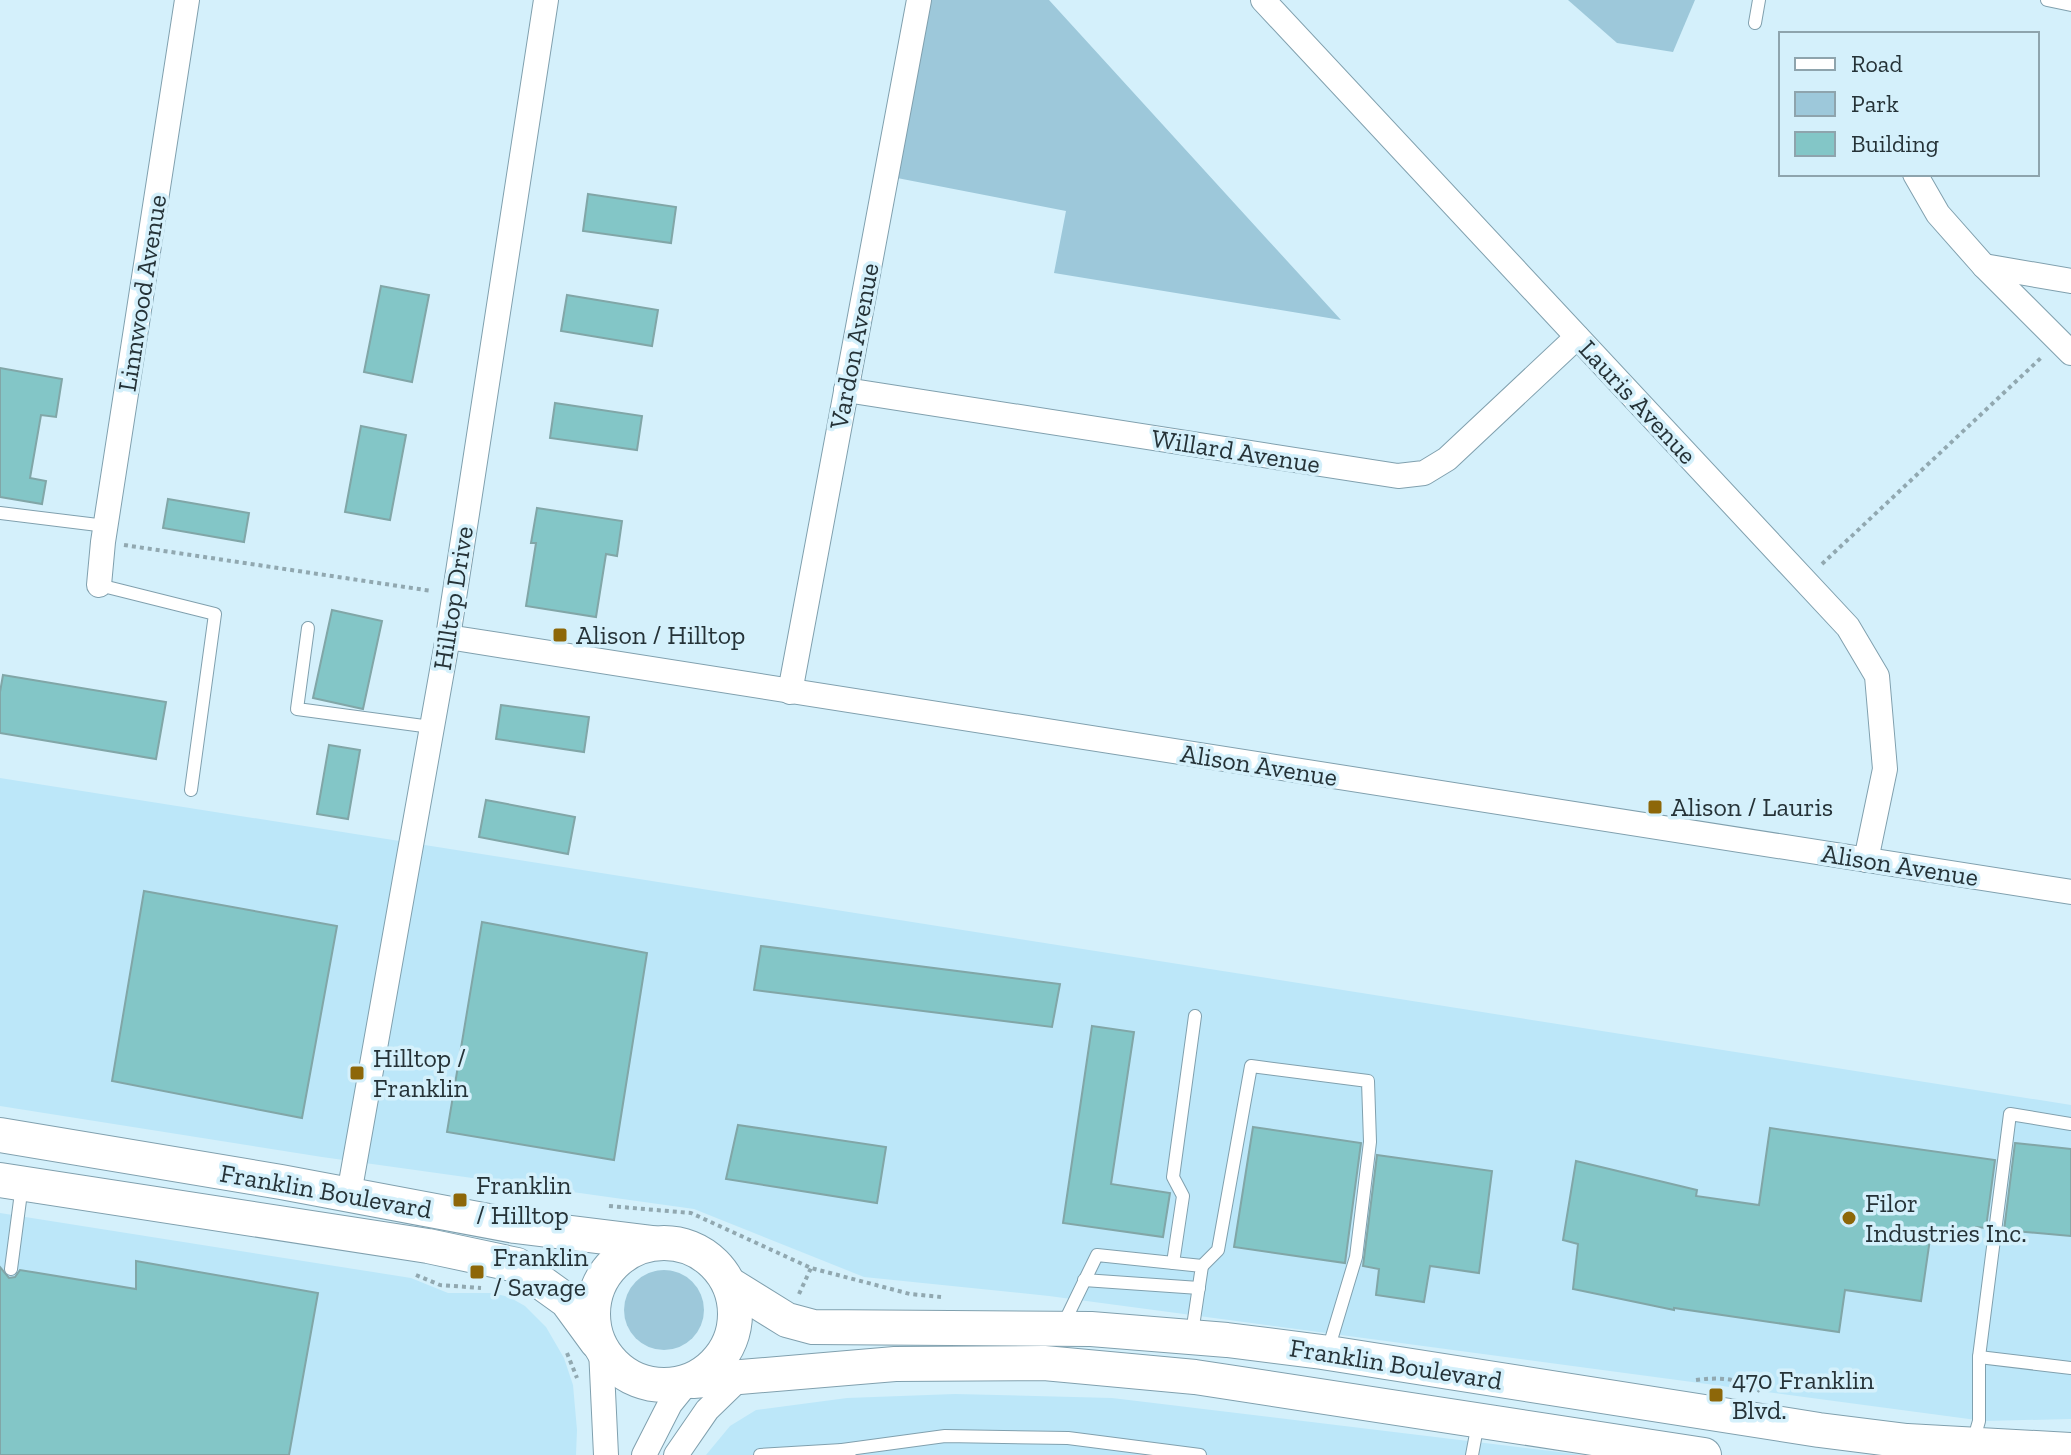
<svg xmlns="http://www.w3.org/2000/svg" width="2071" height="1455" font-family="'Zilla Slab',serif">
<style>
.built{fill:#bce7f9}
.green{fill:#9dc8da}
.building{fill:#83c6c7;stroke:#81a6a7;stroke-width:2}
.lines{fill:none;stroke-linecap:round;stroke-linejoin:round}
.lane-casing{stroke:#80a0ae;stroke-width:14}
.street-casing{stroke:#80a0ae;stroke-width:26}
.secondary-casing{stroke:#80a0ae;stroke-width:36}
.path{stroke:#91a8b0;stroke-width:4;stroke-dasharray:4 4;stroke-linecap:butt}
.lane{stroke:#fff;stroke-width:12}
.street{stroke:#fff;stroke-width:24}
.secondary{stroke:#fff;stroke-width:34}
.poi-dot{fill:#8d6709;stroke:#d4f0fb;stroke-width:3}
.labels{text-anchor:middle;stroke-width:7;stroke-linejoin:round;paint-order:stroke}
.street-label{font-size:26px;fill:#253237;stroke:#d4f0fb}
.poi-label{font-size:26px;fill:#253237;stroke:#d4f0fb;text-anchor:start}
</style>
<rect width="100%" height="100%" fill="#d4f0fb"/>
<!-- built -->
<g class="built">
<path d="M 0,778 L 2071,1105 L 2071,1419 L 1984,1421 L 1049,1296 L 864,1277 L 694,1209 L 322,1157 L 0,1106 Z"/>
<path d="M 0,1213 L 411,1278 L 448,1293 L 492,1293 L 509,1297 L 525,1306 L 546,1327 L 564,1358 L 573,1385 L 577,1430 L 576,1455 L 0,1455 Z"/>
<path d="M 955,1394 L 1112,1398 L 1583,1455 L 706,1455 L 730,1426 L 756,1410 L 847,1398 Z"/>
</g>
<!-- green -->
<g class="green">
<path d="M 918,0 L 1049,0 L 1341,320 L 1054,273 L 1066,211 L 892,177 Z"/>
<path d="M 1568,0 L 1695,0 L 1673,52 L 1617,43 Z"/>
<circle cx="664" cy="1310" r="40"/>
</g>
<!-- building -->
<g class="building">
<path d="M 588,194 L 676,207 L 671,243 L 583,231 Z"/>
<path d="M 381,286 L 429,295 L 412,382 L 364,372 Z"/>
<path d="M 567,295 L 658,310 L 652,346 L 561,331 Z"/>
<path d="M 0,368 L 62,379 L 56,417 L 41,415 L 30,478 L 46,481 L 42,504 L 0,497 Z"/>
<path d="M 555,403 L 642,416 L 637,450 L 550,438 Z"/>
<path d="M 361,426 L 406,435 L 390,520 L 345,512 Z"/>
<path d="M 168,499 L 249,513 L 244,542 L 163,528 Z"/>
<path d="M 537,508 L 622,521 L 617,556 L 606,554 L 596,617 L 526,606 L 536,543 L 531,543 Z"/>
<path d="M 332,610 L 382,621 L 363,709 L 313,698 Z"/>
<path d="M 3,675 L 166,702 L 156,759 L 0,733 L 0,692 Z"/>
<path d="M 501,705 L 589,717 L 584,752 L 496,739 Z"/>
<path d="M 329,745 L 360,750 L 348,819 L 317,814 Z"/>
<path d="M 486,800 L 575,817 L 568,854 L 479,837 Z"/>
<path d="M 144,891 L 337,926 L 302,1118 L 112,1081 Z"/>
<path d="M 482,922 L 647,953 L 614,1160 L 447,1132 Z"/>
<path d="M 761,946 L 1060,984 L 1052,1027 L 754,990 Z"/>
<path d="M 1092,1026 L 1134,1032 L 1111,1184 L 1170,1193 L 1163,1237 L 1063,1223 Z"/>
<path d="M 738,1125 L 886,1147 L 877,1203 L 726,1179 Z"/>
<path d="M 1253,1127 L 1361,1143 L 1345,1263 L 1234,1247 Z"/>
<path d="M 1770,1128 L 1995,1160 L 1986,1228 L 1976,1227 L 1974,1238 L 1931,1232 L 1921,1301 L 1845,1290 L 1839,1332 L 1674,1308 L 1674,1310 L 1573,1289 L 1578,1244 L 1563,1240 L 1576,1161 L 1697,1190 L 1696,1196 L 1759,1205 Z"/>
<path d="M 2015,1143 L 2071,1149 L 2071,1236 L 2004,1230 Z"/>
<path d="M 1377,1155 L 1492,1171 L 1479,1273 L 1430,1266 L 1424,1302 L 1376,1295 L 1379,1269 L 1363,1266 Z"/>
<path d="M 136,1261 L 318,1293 L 289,1455 L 0,1455 L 0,1267 L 9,1278 L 15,1277 L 20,1270 L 136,1289 Z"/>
</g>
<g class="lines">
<!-- lane casing -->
<g class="lane-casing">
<g id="lane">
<path d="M 2047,0 L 2071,5"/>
<path d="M 1755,23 L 1759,0"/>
<path d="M 0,513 L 106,526"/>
<path d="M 99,585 L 215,614 L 191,790"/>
<path d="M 308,628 L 297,709 L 431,727"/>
<path d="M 1173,1263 L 1183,1196 L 1173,1177 L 1195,1016"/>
<path d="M 1202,1266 L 1218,1250 L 1251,1066 L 1368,1081 L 1370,1142 L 1356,1257 L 1328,1350"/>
<path d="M 11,1269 L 22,1185"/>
<path d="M 1084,1280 L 1199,1288"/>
<path d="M 1062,1327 L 1097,1255 L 1202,1266 L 1192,1333"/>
<path d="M 1979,1357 L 2071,1368"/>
<path d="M 1973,1442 L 1979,1421 L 1979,1357 L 2010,1114 L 2071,1124"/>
<path d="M 842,1450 L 945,1436 L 1068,1438 L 1200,1455"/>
<path d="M 760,1455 L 842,1450 L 850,1452"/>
<path d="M 1472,1455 L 1478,1423"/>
</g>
</g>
<!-- street casing -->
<g class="street-casing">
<g id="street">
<path d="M 1263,0 L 1848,627 L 1877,676 L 1885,769 L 1866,860"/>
<path d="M 1915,174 L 1938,214 L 1984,266 L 2071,353"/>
<path d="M 1984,266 L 2071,281"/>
<path d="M 846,390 L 1398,476 L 1424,473 L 1447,459 L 1577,337"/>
<path d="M 99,585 L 103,542 L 187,0"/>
<path d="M 448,637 L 2071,892"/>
<path d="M 790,692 L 919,0"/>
<path d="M 349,1194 L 448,637 L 546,0"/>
<path d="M 601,1349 L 606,1455"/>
<path d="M 644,1455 L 670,1404 L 687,1383"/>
<path d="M 676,1455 L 707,1410 L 741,1377"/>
</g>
</g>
<!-- secondary casing -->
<g class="secondary-casing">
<g id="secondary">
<path d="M 0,1135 L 281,1182 L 515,1226 L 653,1243"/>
<path d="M 0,1180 L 428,1246 L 517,1265 L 567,1301 L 597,1342"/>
<circle cx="664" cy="1314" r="71"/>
<path d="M 729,1284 L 787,1320 L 813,1327 L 1091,1329 L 1227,1340 L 1322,1352 L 1819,1430 L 1907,1441 L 2071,1450"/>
<path d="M 693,1381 L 895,1364 L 1044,1363 L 1195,1377 L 1704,1455"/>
</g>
</g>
<!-- path -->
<g class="path">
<path d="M 124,545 L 432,591"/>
<path d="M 1822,564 L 2043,356"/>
<path d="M 609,1206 L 691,1213 L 811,1268 L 910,1294 L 941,1297"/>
<path d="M 416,1275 L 440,1285 L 481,1288"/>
<path d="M 799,1294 L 811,1268"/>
<path d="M 567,1353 L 577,1378"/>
<path d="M 1696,1380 C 1719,1377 1740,1378 1760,1391"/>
</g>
<!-- lane -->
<use href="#lane" class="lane"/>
<!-- street -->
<use href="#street" class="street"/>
<!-- secondary -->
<use href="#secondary" class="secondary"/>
</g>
<!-- markers -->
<g class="poi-dot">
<rect x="552" y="627" width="16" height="16" rx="4"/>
<rect x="1647" y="799" width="16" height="16" rx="4"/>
<rect x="349" y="1065" width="16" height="16" rx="4"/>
<rect x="452" y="1192" width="16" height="16" rx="4"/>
<circle cx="1849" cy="1218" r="8"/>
<rect x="469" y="1264" width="16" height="16" rx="4"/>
<rect x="1708" y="1387" width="16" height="16" rx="4"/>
</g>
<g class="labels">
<!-- street labels -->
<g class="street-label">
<text transform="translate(142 293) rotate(-81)" y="9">Linnwood Avenue</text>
<text transform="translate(854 346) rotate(-79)" y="9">Vardon Avenue</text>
<text transform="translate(1638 402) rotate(47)" y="9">Lauris Avenue</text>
<text transform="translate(1236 451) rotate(9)" y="9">Willard Avenue</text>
<text transform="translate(453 598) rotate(-81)" y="9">Hilltop Drive</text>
<text transform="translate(1259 765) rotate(9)" y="9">Alison Avenue</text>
<text transform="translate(1900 865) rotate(9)" y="9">Alison Avenue</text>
<text transform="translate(326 1191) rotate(10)" y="9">Franklin Boulevard</text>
<text transform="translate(1396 1364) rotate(9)" y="9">Franklin Boulevard</text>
</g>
<!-- poi labels -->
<g class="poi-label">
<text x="576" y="644">Alison / Hilltop</text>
<text x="1671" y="816">Alison / Lauris</text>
<text x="373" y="1067">Hilltop /<tspan x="373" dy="30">Franklin</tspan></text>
<text x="476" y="1194">Franklin<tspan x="476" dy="30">/ Hilltop</tspan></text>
<text x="1865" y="1212">Filor<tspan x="1865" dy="30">Industries Inc.</tspan></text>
<text x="493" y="1266">Franklin<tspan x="493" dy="30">/ Savage</tspan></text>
<text x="1732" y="1389">470 Franklin<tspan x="1732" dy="30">Blvd.</tspan></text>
</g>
</g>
<!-- legend -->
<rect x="1779" y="32" width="260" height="144" fill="#d4f0fb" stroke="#8ea4ad" stroke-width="2"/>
<rect x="1795" y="58" width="40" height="12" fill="#ffffff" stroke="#8ea4ad" stroke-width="2"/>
<text x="1851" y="72" font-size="24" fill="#253237">Road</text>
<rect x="1795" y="92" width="40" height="24" fill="#9dc8da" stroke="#8ea4ad" stroke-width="2"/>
<text x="1851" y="112" font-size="24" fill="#253237">Park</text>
<rect x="1795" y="132" width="40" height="24" fill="#83c6c7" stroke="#8ea4ad" stroke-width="2"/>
<text x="1851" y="152" font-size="24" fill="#253237">Building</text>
</svg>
